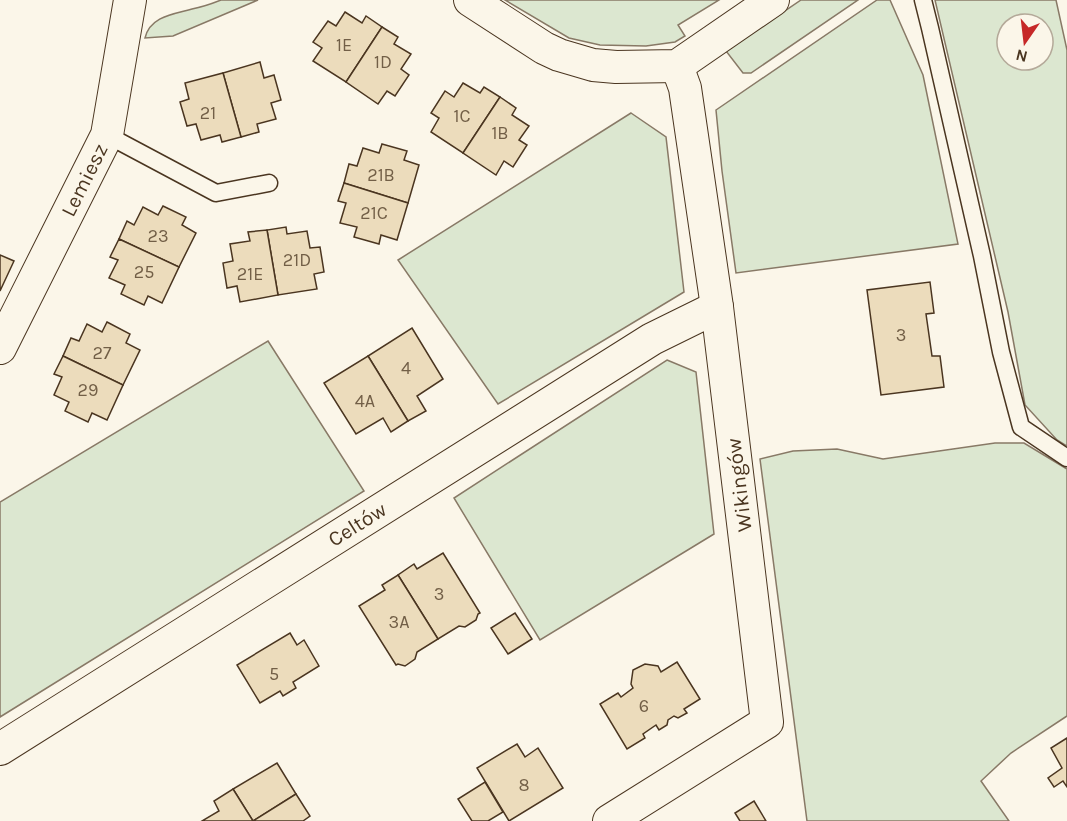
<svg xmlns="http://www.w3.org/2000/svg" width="1067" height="821" font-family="Karla,sans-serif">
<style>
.green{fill:#dce7d0;stroke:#887966;stroke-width:1.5;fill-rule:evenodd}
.building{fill:#ecdcbc;stroke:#4a3520;stroke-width:1.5}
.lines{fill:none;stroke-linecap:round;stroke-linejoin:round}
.service-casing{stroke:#4a3520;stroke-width:19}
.minor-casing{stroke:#4a3520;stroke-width:34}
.service{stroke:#fbf6e9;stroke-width:16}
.minor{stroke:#fbf6e9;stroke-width:32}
.labels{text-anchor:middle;stroke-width:4.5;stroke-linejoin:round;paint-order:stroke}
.number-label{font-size:18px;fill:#725f47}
.street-label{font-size:21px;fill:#4a3520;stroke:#fbf6e9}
</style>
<rect width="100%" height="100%" fill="#fbf6e9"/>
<!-- green -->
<g class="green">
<path d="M 221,0 L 258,0 L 173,36 L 145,38 C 150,16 174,14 192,9 C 202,7 211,4 221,0 Z"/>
<path d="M 505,0 L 719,0 L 678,25 L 685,36 L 675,42 L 646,46 L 600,45 L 569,38 Z"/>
<path d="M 801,0 L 858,0 L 751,73 L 743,73 L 726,51 Z"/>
<path d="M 877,0 L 890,0 L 923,75 L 958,244 L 736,273 L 722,171 L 716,110 Z"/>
<path d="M 935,0 L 1056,0 L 1067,50 L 1067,446 L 1057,440 L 1025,405 L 1008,312 ZM 1007,24 L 1043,24 L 1043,60 L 1007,60 Z"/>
<path d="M 631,113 L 666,137 L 684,292 L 498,404 L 398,260 Z"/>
<path d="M 268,341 L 364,491 L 0,717 L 0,502 Z"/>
<path d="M 667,360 L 696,372 L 714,534 L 540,640 L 454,498 Z"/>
<path d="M 995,443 L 1024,443 L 1067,469 L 1067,716 L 1011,753 L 981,781 L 1009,821 L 807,821 L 760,459 L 793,451 L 837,449 L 883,459 Z"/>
</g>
<!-- building -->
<g class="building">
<path d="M 345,12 L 362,23 L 366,16 L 382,27 L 346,82 L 313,61 L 322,48 L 313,42 L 328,21 L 336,26 Z"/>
<path d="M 382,27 L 398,37 L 394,44 L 411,54 L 401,69 L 409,75 L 395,96 L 387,91 L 378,104 L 346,82 Z"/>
<path d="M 260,62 L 264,78 L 274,75 L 281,100 L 271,103 L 276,119 L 257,124 L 259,132 L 241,137 L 223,73 Z"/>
<path d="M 223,73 L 241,137 L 222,142 L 220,135 L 201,140 L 196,124 L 187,126 L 180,102 L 189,99 L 185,83 Z"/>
<path d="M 463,83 L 480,93 L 484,87 L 500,97 L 463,153 L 431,132 L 439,118 L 431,113 L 445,91 L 454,97 Z"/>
<path d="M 500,97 L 516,108 L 512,115 L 529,126 L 519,140 L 527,145 L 513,167 L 504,161 L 496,175 L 463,153 Z"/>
<path d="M 382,144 L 407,151 L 404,160 L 419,165 L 408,203 L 344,183 L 349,164 L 357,166 L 363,148 L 379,153 Z"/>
<path d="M 344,183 L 408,203 L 397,240 L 381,235 L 379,244 L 354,237 L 357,227 L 340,223 L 346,203 L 338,201 Z"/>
<path d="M 163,206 L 186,217 L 182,225 L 196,233 L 179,267 L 119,239 L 127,221 L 134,225 L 143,207 L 158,215 Z"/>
<path d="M 286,227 L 287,234 L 307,231 L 310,248 L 320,247 L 324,272 L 314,274 L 317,289 L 278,295 L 267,230 Z"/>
<path d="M 267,230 L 278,295 L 240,302 L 237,286 L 227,288 L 223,263 L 233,261 L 230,244 L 250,241 L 248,232 Z"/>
<path d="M 119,239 L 179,267 L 162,303 L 148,296 L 144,305 L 121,294 L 125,285 L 109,278 L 118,260 L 110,257 Z"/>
<path d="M 0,255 L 14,261 L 0,291 Z"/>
<path d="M 930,282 L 934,313 L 926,314 L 932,356 L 940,356 L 944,387 L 881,395 L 867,290 Z"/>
<path d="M 107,322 L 130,334 L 126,343 L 140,350 L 123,385 L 63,356 L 71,338 L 79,341 L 87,324 L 102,332 Z"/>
<path d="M 412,328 L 443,379 L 417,396 L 426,411 L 408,421 L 368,356 Z"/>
<path d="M 63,356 L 123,385 L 107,420 L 92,413 L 88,422 L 65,411 L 69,402 L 54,395 L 62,377 L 54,374 Z"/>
<path d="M 368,356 L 408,421 L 391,432 L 383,418 L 356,434 L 324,383 Z"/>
<path d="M 443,553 L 480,613 L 478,614 L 476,620 L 465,627 L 459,626 L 438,639 L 398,575 L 414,564 L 417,569 Z"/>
<path d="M 398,575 L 438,639 L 417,652 L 415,659 L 405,666 L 398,664 L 396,665 L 359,606 L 385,590 L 382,585 Z"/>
<path d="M 515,613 L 532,639 L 508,654 L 491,628 Z"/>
<path d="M 290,633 L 297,645 L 304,640 L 319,666 L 293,682 L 296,688 L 283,696 L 280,691 L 260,703 L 237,665 Z"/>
<path d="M 677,662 L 700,699 L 684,709 L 687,713 L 678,718 L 674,716 L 668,720 L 667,725 L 659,730 L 656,725 L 643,734 L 645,738 L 627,749 L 600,704 L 618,693 L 621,697 L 633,688 L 631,684 L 633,670 L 645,664 L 658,666 L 661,672 Z"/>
<path d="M 1067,738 L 1067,787 L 1063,781 L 1054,787 L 1048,778 L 1062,768 L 1051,748 Z"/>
<path d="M 517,744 L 525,757 L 538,748 L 563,788 L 509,821 L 477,768 Z"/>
<path d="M 277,763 L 296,794 L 253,821 L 233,789 Z"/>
<path d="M 485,782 L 503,812 L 488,821 L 472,821 L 458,799 Z"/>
<path d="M 233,789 L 253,821 L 202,821 L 219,811 L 214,801 Z"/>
<path d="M 296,794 L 310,816 L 303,821 L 253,821 Z"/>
<path d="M 754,801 L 766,821 L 740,821 L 735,813 Z"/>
</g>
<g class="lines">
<!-- service casing -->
<g class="service-casing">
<g id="service">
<path d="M 923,0 L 930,28 L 982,256 L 1001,352 L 1021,427 L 1067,458"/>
<path d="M 107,135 L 216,193 L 269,183"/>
</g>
</g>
<!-- minor casing -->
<g class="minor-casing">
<g id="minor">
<path d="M 470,0 L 544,48 L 559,55 L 593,65 L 616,67 L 677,66 L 773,0"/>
<path id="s1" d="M 0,348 L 107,135 L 130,0"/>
<path id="s2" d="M 0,749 L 652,339 L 717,307"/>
<path d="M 609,821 L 767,722 L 717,307 L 685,88 L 677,66"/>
</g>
</g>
<!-- service -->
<use href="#service" class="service"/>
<!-- minor -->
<use href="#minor" class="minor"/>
</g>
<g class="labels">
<!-- number labels -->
<g class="number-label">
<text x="344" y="51">1E</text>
<text x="383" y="68">1D</text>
<text x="208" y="119">21</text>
<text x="462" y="122">1C</text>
<text x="500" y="139">1B</text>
<text x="381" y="181">21B</text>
<text x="374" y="219">21C</text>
<text x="158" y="242">23</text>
<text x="297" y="266">21D</text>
<text x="144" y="278">25</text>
<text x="250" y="280">21E</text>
<text x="901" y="341">3</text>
<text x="102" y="359">27</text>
<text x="406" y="374">4</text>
<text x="88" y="396">29</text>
<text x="365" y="407">4A</text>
<text x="439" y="600">3</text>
<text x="399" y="628">3A</text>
<text x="274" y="680">5</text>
<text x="644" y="712">6</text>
<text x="524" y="791">8</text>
</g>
<!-- street labels -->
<g class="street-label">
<text dy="7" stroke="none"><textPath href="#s1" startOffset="188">Lemiesz</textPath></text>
<text transform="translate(739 485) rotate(-97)" y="7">Wikingów</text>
<text dy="7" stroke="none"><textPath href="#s2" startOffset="422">Celtów</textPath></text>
</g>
</g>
<!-- north arrow -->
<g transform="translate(1025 42) rotate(194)"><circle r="28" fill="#fbf6e9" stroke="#b4a999" stroke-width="1.5"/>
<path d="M0-4.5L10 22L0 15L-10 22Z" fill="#c62828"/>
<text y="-9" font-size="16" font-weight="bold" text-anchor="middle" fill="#4a3520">N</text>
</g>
</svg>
